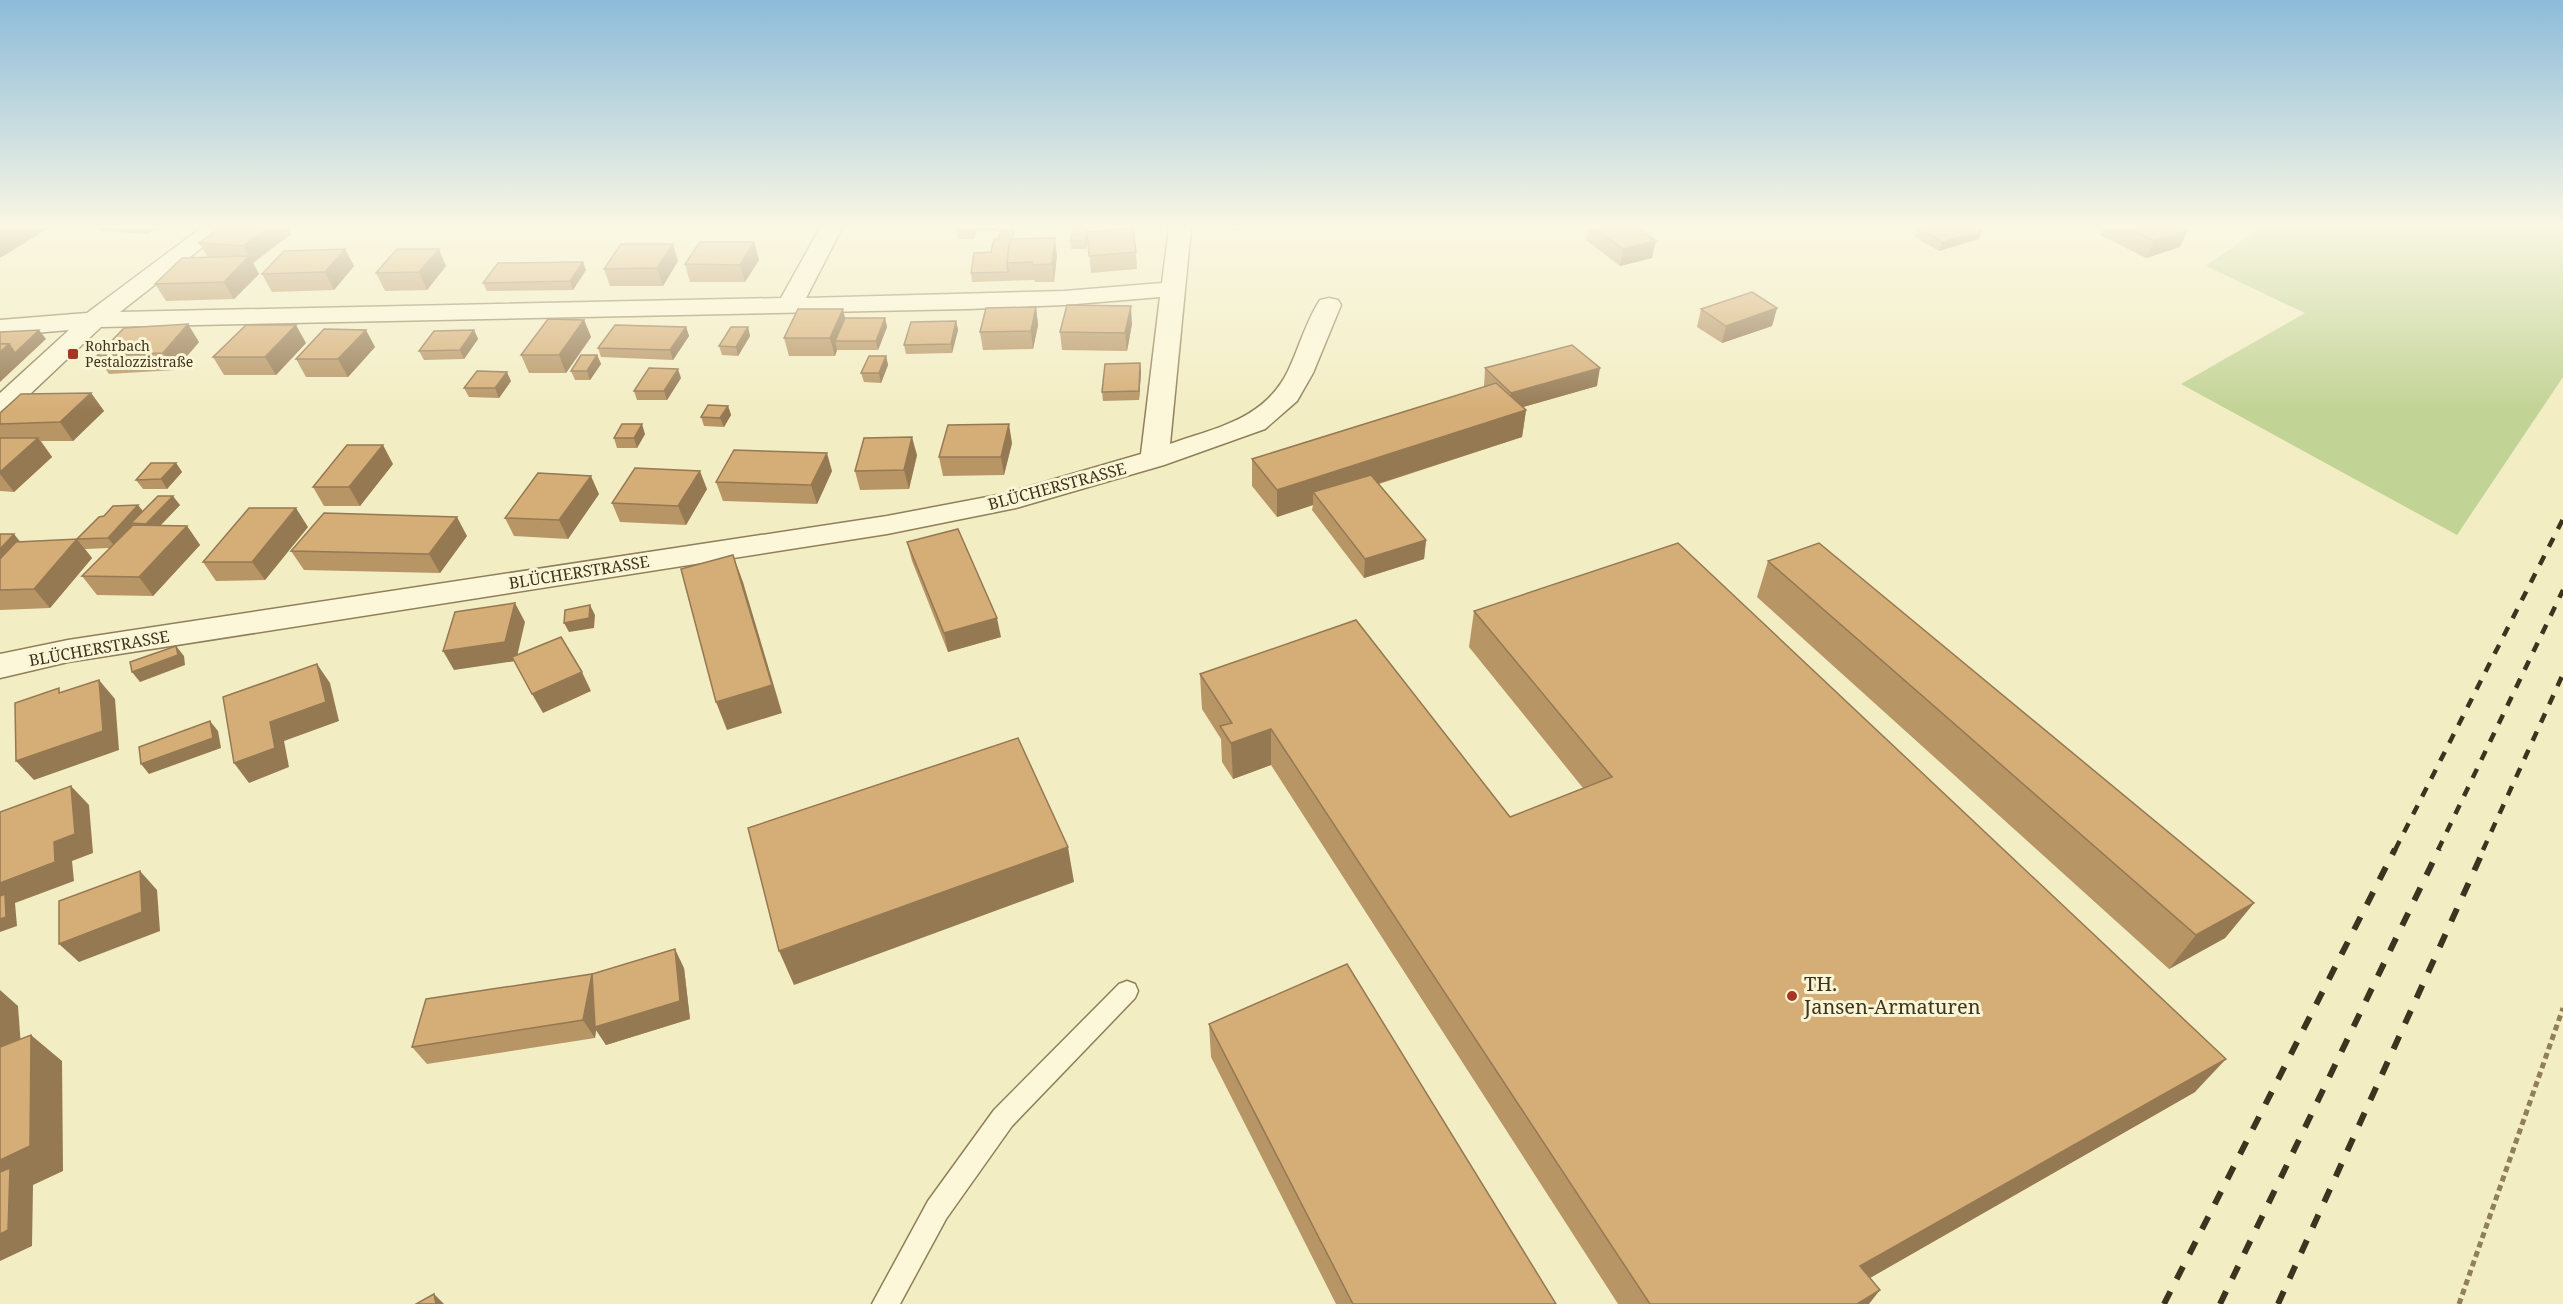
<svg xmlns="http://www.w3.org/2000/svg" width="2563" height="1304" font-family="'Noto Serif',serif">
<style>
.green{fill:#c2d396}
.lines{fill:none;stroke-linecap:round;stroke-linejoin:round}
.service-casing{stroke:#907f58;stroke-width:3}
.minor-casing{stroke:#907f58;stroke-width:3}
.path{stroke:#907f58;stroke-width:5;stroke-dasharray:6 4;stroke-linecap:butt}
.service{fill:#fcf7d9;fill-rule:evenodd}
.minor{fill:#fcf7d9;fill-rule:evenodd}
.rail-far1{stroke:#3e331e;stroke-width:4.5;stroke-dasharray:10 10;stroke-linecap:butt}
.rail{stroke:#3e331e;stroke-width:6;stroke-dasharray:14 14;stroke-linecap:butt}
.wall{fill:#b79565}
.shaded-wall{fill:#957953}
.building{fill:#d5ad76;stroke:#957953;stroke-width:1.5}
.poi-dot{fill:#a63621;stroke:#f9f5d5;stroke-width:2}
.labels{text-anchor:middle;stroke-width:6;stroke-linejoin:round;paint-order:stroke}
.far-poi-label{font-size:14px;fill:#3e331e;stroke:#f9f5d5;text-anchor:start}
.street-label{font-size:16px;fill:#3e331e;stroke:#f9f5d5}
.near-poi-label{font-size:20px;fill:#3e331e;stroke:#f9f5d5;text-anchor:start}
</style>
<rect width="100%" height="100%" fill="#f3edc4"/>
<!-- green -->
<path class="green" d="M 2259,228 L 2563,228 L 2563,377 L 2457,535 L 2181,384 L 2305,313 L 2206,266 Z"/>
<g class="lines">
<!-- service casing -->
<g class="service-casing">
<path id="service" d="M 1127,981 L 1135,984 L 1138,991 L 1135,998 L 1012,1126 L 946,1219 L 900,1304 L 872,1304 L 928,1201 L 994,1110 L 1119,984 Z"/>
</g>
<!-- minor casing -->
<g class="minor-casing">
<path id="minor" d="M 201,228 L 227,228 L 120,312 L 781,298 L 820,228 L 842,228 L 806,298 L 1064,291 L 1162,283 L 1169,228 L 1191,228 L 1170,444 C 1217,427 1264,420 1288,371 C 1299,348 1306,321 1320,300 L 1329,298 L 1338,300 L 1341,305 L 1313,373 L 1297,401 L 1265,429 L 1164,465 L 1016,508 L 887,534 L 68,662 L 0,678 L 0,654 L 68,640 L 887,516 L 1003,494 L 1141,454 L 1160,297 L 1064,305 L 967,309 L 101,327 L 10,413 L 0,415 L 0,393 L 69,330 L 0,336 L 0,320 L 87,313 Z"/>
</g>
<!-- path -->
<path class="path" d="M 2459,1304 L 2563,1008"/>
<!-- service -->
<use href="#service" class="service"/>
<!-- minor -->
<use href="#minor" class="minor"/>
<!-- rail-far1 -->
<g class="rail-far1">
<path d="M 2395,850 L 2563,519"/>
<path d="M 2438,850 L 2563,590"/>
<path d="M 2483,850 L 2563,674"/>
</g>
<!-- rail -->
<g class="rail">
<path d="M 2164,1304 L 2395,849"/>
<path d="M 2220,1304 L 2439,849"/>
<path d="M 2278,1304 L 2484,849"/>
</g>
</g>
<!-- wall -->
<g class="wall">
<path d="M 100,228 L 156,228 L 147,234 L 101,231 Z"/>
<path d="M 220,228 L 288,228 L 291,234 L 253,263 L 259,274 L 234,299 L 166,301 L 155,284 L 208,257 L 199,243 Z"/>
<path d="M 958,228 L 997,228 L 995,231 L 977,231 L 974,239 L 958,239 L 957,230 Z"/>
<path d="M 1074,228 L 1090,228 L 1090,231 L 1136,252 L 1137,269 L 1091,273 L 1088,240 L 1086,249 L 1071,249 L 1070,240 Z"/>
<path d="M 1588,228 L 1638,228 L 1652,258 L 1620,266 L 1586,240 Z"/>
<path d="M 1918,228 L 1979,239 L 1939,251 L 1915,237 Z"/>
<path d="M 2104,228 L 2185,228 L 2180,247 L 2146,258 L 2100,235 Z"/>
<path d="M 1015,239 L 1057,255 L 1054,282 L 1035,282 L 1034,280 L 972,282 L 971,273 L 991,252 Z"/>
<path d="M 754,242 L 759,260 L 745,282 L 690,282 L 685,264 Z"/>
<path d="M 345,249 L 354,266 L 334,290 L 272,292 L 262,274 Z"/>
<path d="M 678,261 L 663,286 L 610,286 L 604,269 Z"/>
<path d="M 446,266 L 427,290 L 385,291 L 376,273 Z"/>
<path d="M 586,270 L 573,290 L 487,291 L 483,283 Z"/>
<path d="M 1036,307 L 1038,325 L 1033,349 L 983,350 L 980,332 Z"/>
<path d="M 1777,308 L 1772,326 L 1722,343 L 1697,327 L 1701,309 Z"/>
<path d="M 885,318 L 887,327 L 878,350 L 837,350 L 835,356 L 789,356 L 784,338 Z"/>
<path d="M 584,320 L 591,337 L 566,373 L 529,373 L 521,355 Z"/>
<path d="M 956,321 L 958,330 L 952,353 L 906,354 L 904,345 Z"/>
<path d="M 1132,324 L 1127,351 L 1062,350 L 1060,332 Z"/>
<path d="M 686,327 L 689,336 L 673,360 L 601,357 L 598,348 Z"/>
<path d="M 748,327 L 750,336 L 738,356 L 722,355 L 719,346 Z"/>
<path d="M 474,330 L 478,339 L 464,359 L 424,360 L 419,351 Z"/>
<path d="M 199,342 L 175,370 L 109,374 L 97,356 Z"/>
<path d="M 306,343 L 276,375 L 224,375 L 213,357 Z"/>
<path d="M 375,347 L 348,377 L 306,377 L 296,359 Z"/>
<path d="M 597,355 L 601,364 L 590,380 L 575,380 L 571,371 Z"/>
<path d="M 886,356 L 888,365 L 881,383 L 864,382 L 861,373 Z"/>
<path d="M 1140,363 L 1141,372 L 1139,400 L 1103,401 L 1102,392 Z"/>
<path d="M 1485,368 L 1597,386 L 1523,407 L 1526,410 L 1522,437 L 1379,484 L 1426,540 L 1424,559 L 1364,578 L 1312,510 L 1313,505 L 1277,517 L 1252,486 L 1252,459 L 1484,387 Z"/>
<path d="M 681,378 L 667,400 L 637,400 L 634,391 Z"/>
<path d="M 511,381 L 499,398 L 469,397 L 464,388 Z"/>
<path d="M 91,393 L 104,411 L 73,441 L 41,441 L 52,457 L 14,492 L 0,491 L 0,413 Z"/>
<path d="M 728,406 L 731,415 L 724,427 L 704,426 L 701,417 Z"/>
<path d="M 645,434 L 637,448 L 617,448 L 614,438 Z"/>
<path d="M 1012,443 L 1004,475 L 943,476 L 939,457 Z"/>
<path d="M 917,455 L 909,489 L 860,490 L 855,471 Z"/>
<path d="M 176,463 L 182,472 L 167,489 L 143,489 L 136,480 Z"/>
<path d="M 393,464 L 360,506 L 324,506 L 313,487 Z"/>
<path d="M 832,471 L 817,504 L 723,501 L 716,482 Z"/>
<path d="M 707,489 L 686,525 L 620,522 L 612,503 Z"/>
<path d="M 599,494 L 568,539 L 514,536 L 505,518 Z"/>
<path d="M 138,505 L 143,511 L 180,505 L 161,525 L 187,526 L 200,545 L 153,596 L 97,595 L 82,576 L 110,548 L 85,549 L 77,539 L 104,516 Z"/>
<path d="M 308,527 L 265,580 L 216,581 L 203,562 Z"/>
<path d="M 0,534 L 21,542 L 77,539 L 92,558 L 50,608 L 0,610 Z"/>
<path d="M 467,536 L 440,573 L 304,570 L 291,551 Z"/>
<path d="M 907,542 L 1001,637 L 948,652 L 912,561 Z"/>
<path d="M 1768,561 L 2254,903 L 2225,938 L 2169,969 L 1757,597 Z"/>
<path d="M 1474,611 L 2195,1092 L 1870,1278 L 1869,1304 L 1618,1304 L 1271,765 L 1233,779 L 1222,762 L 1221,739 L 1202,709 L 1200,674 L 1510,817 L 1583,788 L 1469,647 Z"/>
<path d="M 684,968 L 690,1019 L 606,1045 L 596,1030 L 595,1038 L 427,1064 L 412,1047 Z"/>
<path d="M 1209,1024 L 1556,1304 L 1336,1304 L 1211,1057 Z"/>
</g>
<!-- shaded-wall -->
<g class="shaded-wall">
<path d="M 0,228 L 49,228 L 0,258 Z"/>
<path d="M 143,228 L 156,228 L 147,234 Z"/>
<path d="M 267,228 L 288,228 L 291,234 L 253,263 L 243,246 Z"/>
<path d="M 973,228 L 976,228 L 977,231 L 974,239 L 972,231 Z"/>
<path d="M 1087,228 L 1090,228 L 1086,249 L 1085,241 Z"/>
<path d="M 1231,228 L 1242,228 L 1231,231 Z"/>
<path d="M 2188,230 L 2180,247 L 2146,258 L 2154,241 Z"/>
<path d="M 1982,231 L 1979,239 L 1939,251 L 1942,242 Z"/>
<path d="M 1055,238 L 1057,255 L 1054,282 L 1052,264 Z"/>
<path d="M 1656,241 L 1652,258 L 1620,266 L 1623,249 Z"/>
<path d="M 754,242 L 759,260 L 745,282 L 740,265 Z"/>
<path d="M 673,244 L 678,261 L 663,286 L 657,268 Z"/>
<path d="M 345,249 L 354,266 L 334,290 L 325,272 Z"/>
<path d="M 439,249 L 446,266 L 427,290 L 419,272 Z"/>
<path d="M 249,256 L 259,274 L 234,299 L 224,282 Z"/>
<path d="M 583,262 L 586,270 L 573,290 L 570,281 Z"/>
<path d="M 1131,306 L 1132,324 L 1127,351 L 1125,333 Z"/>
<path d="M 1036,307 L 1038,325 L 1033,349 L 1031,331 Z"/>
<path d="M 1777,308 L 1772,326 L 1722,343 L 1726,326 Z"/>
<path d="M 843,309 L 847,327 L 835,341 L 837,350 L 835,356 L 830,338 Z"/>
<path d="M 885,318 L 887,327 L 878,350 L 876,341 Z"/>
<path d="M 584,320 L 591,337 L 566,373 L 559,355 Z"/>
<path d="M 956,321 L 958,330 L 952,353 L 951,344 Z"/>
<path d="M 188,324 L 199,342 L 175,370 L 163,353 Z"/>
<path d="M 296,325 L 306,343 L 276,375 L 265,357 Z"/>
<path d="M 686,327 L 689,336 L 673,360 L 670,350 Z"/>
<path d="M 748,327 L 750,336 L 738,356 L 736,347 Z"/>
<path d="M 39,330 L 46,339 L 0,382 L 0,352 L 9,344 Z"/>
<path d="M 366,330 L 375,347 L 348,377 L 338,359 Z"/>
<path d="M 474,330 L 478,339 L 464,359 L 460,350 Z"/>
<path d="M 597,355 L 601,364 L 590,380 L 587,371 Z"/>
<path d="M 886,356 L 888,365 L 881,383 L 879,373 Z"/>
<path d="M 1140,363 L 1141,372 L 1139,400 L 1139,391 Z"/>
<path d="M 1600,368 L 1597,386 L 1509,411 L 1511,393 Z"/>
<path d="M 678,369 L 681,378 L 667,400 L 664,391 Z"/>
<path d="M 507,372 L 511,381 L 499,398 L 495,388 Z"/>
<path d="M 91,393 L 104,411 L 73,441 L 60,422 Z"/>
<path d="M 728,406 L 731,415 L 724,427 L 720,418 Z"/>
<path d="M 1526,410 L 1522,437 L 1321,502 L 1313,492 L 1313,505 L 1277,517 L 1277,490 Z"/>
<path d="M 642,424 L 645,434 L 637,448 L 634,438 Z"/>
<path d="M 1009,424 L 1012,443 L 1004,475 L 1001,457 Z"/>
<path d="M 912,437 L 917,455 L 909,489 L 904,470 Z"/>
<path d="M 38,438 L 52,457 L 14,492 L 0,474 L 0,472 Z"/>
<path d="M 383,445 L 393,464 L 360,506 L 349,487 Z"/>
<path d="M 827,453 L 832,471 L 817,504 L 811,485 Z"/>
<path d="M 176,463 L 182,472 L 167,489 L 161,479 Z"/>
<path d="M 700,471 L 707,489 L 686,525 L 678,506 Z"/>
<path d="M 591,476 L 599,494 L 568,539 L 559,520 Z"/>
<path d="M 173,496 L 180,505 L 153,533 L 146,524 Z"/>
<path d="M 138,505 L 145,515 L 131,523 L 134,528 L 116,548 L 108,538 Z"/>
<path d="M 296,508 L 308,527 L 265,580 L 252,562 Z"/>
<path d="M 457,517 L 467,536 L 440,573 L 429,554 Z"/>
<path d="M 187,526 L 200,545 L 153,596 L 139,577 Z"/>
<path d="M 14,534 L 22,544 L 0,567 L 0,549 Z"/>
<path d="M 77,539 L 92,558 L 50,608 L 34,589 Z"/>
<path d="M 1426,540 L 1424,559 L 1364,578 L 1365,559 Z"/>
<path d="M 733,555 L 743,582 L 782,713 L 727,730 L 716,702 Z"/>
<path d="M 515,603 L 525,622 L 516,661 L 454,670 L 443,651 Z"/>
<path d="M 590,605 L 595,615 L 594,628 L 569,632 L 564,623 Z"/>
<path d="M 997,618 L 1001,637 L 948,652 L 944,633 Z"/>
<path d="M 176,646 L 184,656 L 185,665 L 140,682 L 132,672 Z"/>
<path d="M 317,664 L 330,683 L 339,721 L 284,741 L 289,767 L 249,783 L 234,763 L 270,722 Z"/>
<path d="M 582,672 L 591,691 L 543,713 L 532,694 Z"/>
<path d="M 99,680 L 115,699 L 119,750 L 34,780 L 16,761 Z"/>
<path d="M 210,721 L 218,731 L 221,748 L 149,774 L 141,764 Z"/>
<path d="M 1271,729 L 1271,765 L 1233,779 L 1231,743 Z"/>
<path d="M 71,786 L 89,805 L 93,853 L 72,861 L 74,881 L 15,903 L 17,926 L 0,932 L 0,883 L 54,842 Z"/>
<path d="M 1068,847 L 1074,882 L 794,985 L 779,951 Z"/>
<path d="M 140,871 L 157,890 L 160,931 L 79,962 L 59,944 Z"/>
<path d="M 2254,903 L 2225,938 L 2169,969 L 2196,935 Z"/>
<path d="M 675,949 L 684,968 L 690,1019 L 606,1045 L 596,1030 L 595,1038 L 583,1020 L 592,974 Z"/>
<path d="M 0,990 L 18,1006 L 22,1060 L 0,1070 Z"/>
<path d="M 31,1035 L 62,1061 L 63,1171 L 33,1185 L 32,1246 L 0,1261 L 0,1160 Z"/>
<path d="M 2226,1059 L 2195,1092 L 1840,1295 L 1860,1266 Z"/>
<path d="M 1880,1290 L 1869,1304 L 1857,1304 Z"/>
<path d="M 434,1294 L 444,1304 L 436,1304 Z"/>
</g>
<!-- building -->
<g class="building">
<path d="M 220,228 L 267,228 L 243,246 L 199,243 Z"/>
<path d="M 958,228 L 973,228 L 972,231 L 957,230 Z"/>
<path d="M 1074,228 L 1087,228 L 1085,241 L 1070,240 Z"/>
<path d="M 1133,228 L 1136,252 L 1089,256 L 1087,232 Z"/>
<path d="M 1595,228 L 1638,228 L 1656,241 L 1623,249 Z"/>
<path d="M 1918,228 L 1978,228 L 1982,231 L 1942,242 Z"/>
<path d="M 2128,228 L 2185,228 L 2188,230 L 2154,241 Z"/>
<path d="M 1014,230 L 1013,239 L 1010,239 L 1007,263 L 1008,272 L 971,273 L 974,253 L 991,252 L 994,239 L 999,239 L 1000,231 Z"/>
<path d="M 1055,238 L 1052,264 L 1032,265 L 1032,262 L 1007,263 L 1010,239 Z"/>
<path d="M 700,242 L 754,242 L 740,265 L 685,264 Z"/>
<path d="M 621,244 L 673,244 L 657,268 L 604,269 Z"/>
<path d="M 345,249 L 325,272 L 262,274 L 284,251 Z"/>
<path d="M 397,249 L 439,249 L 419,272 L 376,273 Z"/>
<path d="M 249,256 L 224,282 L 155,284 L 182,258 Z"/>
<path d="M 583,262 L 570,281 L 483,283 L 498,263 Z"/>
<path d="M 1752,292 L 1777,308 L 1726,326 L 1701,309 Z"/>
<path d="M 1067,305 L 1131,306 L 1125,333 L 1060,332 Z"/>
<path d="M 1036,307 L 1031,331 L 980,332 L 986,308 Z"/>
<path d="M 798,309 L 843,309 L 830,338 L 784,338 Z"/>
<path d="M 845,318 L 885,318 L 876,341 L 835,341 Z"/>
<path d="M 548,319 L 584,320 L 559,355 L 521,355 Z"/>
<path d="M 956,321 L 951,344 L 904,345 L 911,322 Z"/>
<path d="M 188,324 L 163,353 L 97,356 L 124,328 Z"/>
<path d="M 246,325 L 296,325 L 265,357 L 213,357 Z"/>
<path d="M 615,325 L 686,327 L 670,350 L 598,348 Z"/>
<path d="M 731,327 L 748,327 L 736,347 L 719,346 Z"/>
<path d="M 324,329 L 366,330 L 338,359 L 296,359 Z"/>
<path d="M 39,330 L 15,353 L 9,344 L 0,344 L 0,332 Z"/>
<path d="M 474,330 L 460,350 L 419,351 L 434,331 Z"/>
<path d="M 0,344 L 9,344 L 0,352 Z"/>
<path d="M 1572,345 L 1600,368 L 1511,393 L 1485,368 Z"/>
<path d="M 581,355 L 597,355 L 587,371 L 571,371 Z"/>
<path d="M 869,356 L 886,356 L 879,373 L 861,373 Z"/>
<path d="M 1140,363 L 1139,391 L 1102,392 L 1105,364 Z"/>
<path d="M 649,368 L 678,369 L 664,391 L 634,391 Z"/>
<path d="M 477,371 L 507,372 L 495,388 L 464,388 Z"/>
<path d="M 1496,383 L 1526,410 L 1277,490 L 1252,459 Z"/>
<path d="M 91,393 L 60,422 L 0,424 L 0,413 L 21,394 Z"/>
<path d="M 708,405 L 728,406 L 720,418 L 701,417 Z"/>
<path d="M 622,424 L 642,424 L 634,438 L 614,438 Z"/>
<path d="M 1009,424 L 1001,457 L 939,457 L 948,425 Z"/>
<path d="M 912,437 L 904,470 L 855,471 L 864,438 Z"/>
<path d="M 0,438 L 38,438 L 0,472 Z"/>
<path d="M 347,445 L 383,445 L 349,487 L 313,487 Z"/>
<path d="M 734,450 L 827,453 L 811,485 L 716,482 Z"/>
<path d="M 151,463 L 176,463 L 161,479 L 136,480 Z"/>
<path d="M 635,468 L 700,471 L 678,506 L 612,503 Z"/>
<path d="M 538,473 L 591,476 L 559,520 L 505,518 Z"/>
<path d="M 1371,475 L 1426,540 L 1365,559 L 1313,492 Z"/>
<path d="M 158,496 L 173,496 L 146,524 L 131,523 Z"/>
<path d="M 138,505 L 108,538 L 77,539 L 99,517 L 104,516 L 113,506 Z"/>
<path d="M 249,508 L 296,508 L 252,562 L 203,562 Z"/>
<path d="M 324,513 L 457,517 L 429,554 L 291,551 Z"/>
<path d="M 133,525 L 187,526 L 139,577 L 82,576 Z"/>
<path d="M 958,529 L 997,618 L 944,633 L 907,542 Z"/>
<path d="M 0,534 L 14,534 L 0,549 Z"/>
<path d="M 77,539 L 34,589 L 0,590 L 0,559 L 16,542 Z"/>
<path d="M 1678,543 L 2226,1059 L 1860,1266 L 1880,1290 L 1857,1304 L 1650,1304 L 1271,729 L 1231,743 L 1220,726 L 1232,723 L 1200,674 L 1356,620 L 1510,817 L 1612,777 L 1474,611 Z"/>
<path d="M 1819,543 L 2254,903 L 2196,935 L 1768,561 Z"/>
<path d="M 733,555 L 772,685 L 716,702 L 681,569 Z"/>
<path d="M 515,603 L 505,642 L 443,651 L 455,612 Z"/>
<path d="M 590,605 L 589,618 L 564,623 L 565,610 Z"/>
<path d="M 561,637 L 582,672 L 532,694 L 512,657 Z"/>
<path d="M 176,646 L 178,655 L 132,672 L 130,662 Z"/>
<path d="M 317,664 L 326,702 L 270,722 L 275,748 L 234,763 L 223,697 Z"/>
<path d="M 99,680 L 103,731 L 16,761 L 15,703 L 59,688 L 59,693 Z"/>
<path d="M 210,721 L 213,738 L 141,764 L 139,747 Z"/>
<path d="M 1018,738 L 1068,847 L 779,951 L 748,828 Z"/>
<path d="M 71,786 L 75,834 L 54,842 L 55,862 L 0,883 L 0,812 Z"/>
<path d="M 140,871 L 142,912 L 59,944 L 59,901 Z"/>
<path d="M 5,894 L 6,917 L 0,919 L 0,896 Z"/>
<path d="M 675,949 L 680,1001 L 595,1027 L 592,974 Z"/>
<path d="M 1347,964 L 1556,1304 L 1353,1304 L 1209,1024 Z"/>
<path d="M 592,974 L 583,1020 L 412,1047 L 426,999 Z"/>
<path d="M 31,1035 L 30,1146 L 0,1160 L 0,1047 Z"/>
<path d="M 10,1168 L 8,1230 L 0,1234 L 0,1172 Z"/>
<path d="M 434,1294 L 436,1304 L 416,1304 Z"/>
</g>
<!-- sky -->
<linearGradient id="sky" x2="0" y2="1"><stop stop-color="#8dbbd9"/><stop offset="0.55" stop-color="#faf7e4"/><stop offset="1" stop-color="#faf7e4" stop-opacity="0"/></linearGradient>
<rect width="2563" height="411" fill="url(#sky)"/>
<!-- markers -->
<g class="poi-dot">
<rect x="67" y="348" width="12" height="12" rx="3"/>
<circle cx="1792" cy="996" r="6"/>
</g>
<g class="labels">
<!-- far-poi labels -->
<g class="far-poi-label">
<text x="85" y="351">Rohrbach<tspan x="85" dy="16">Pestalozzistraße</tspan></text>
</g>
<!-- street labels -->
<g class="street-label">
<text transform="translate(1057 486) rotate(-15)" y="6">BLÜCHERSTRASSE</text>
<text transform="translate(579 572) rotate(-9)" y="6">BLÜCHERSTRASSE</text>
<text transform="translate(99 648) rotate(-10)" y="6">BLÜCHERSTRASSE</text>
</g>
<!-- near-poi labels -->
<g class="near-poi-label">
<text x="1804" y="991">TH.<tspan x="1804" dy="23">Jansen-Armaturen</tspan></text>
</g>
</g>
</svg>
